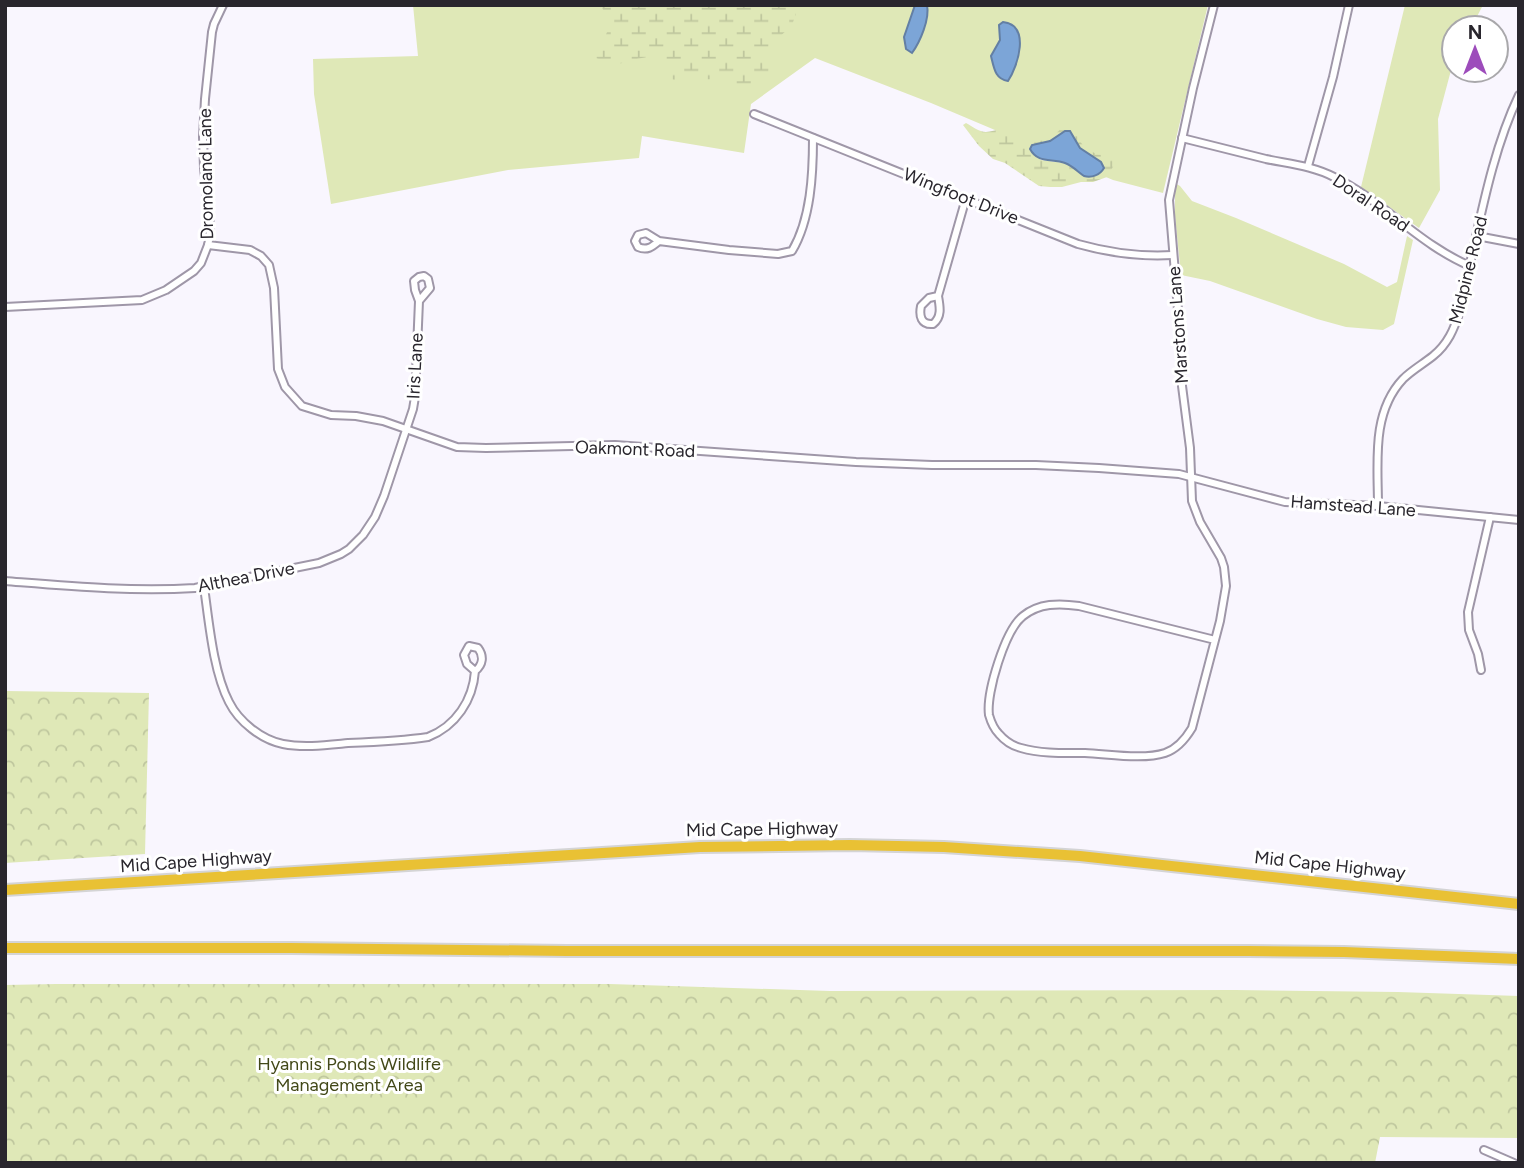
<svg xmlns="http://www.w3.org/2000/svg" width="1524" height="1168" font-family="Figtree,sans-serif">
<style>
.green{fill:#dfe8b7}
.wetland{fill:url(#wetland-marsh);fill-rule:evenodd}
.park{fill:url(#park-crowns)}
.water{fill:#7ca5d7;stroke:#637fa4;stroke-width:2}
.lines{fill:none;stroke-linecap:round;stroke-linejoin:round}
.street-casing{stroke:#9f97a8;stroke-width:10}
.highway-casing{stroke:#d4d4d5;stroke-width:14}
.street{stroke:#fff;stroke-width:6}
.highway{stroke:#e9c134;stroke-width:10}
.labels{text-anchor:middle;stroke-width:6;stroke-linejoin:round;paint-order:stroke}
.street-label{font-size:18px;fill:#29262d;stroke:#fff}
.park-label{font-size:18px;fill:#424818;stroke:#fff}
</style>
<defs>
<pattern id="wetland-marsh" width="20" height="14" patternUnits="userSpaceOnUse" patternTransform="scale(1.75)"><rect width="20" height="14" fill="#dfe8b7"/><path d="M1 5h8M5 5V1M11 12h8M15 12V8" fill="none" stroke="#bfc79e"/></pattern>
<pattern id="park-crowns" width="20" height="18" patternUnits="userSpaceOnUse" patternTransform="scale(1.75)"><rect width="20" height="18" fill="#dfe8b7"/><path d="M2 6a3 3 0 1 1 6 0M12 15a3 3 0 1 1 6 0" fill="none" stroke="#bfc79e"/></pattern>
</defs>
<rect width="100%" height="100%" fill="#f9f6fe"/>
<!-- green -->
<g class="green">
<path d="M 413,5 L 1208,5 L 1163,193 L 1113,180 L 931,103 L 815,58 L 751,104 L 744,153 L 642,136 L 639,158 L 508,170 L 331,204 L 314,94 L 313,59 L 418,56 Z"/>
<path d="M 1405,5 L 1483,5 L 1471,28 L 1454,28 L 1454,59 L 1438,119 L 1440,190 L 1419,228 L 1361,187 Z"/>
<path d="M 1175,183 L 1180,186 L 1192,201 L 1236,218 L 1344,264 L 1387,287 L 1397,282 L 1407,236 L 1413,240 L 1394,324 L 1383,330 L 1346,327 L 1317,319 L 1210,281 L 1181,275 L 1175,216 Z"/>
</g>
<!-- wetland -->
<g class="wetland">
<path d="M 601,5 L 799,5 L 792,25 L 767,49 L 764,57 L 772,69 L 746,90 C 720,72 698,83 670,79 L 664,70 L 663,60 C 648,52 632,62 617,64 C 609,64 602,59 594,58 L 592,51 C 601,45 610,33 608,21 C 607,16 603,10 601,5 Z"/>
<path d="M 1067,122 C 1073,123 1076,123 1080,128 C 1080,132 1079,136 1080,140 C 1081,144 1084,147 1088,149 C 1098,156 1105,158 1114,147 L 1120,155 L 1107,177 L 1093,182 L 1081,182 L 1062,187 L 1050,187 L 1039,186 L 1005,163 L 993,159 L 979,146 L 963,125 L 966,123 C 972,126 979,132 986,132 C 992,132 997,129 1002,130 C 1034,139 1041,153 1067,122 ZM 1059,135 L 1077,143 L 1089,155 L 1100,162 L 1104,168 L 1081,175 L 1075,168 L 1065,163 L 1041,160 L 1030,149 L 1032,145 L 1050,141 Z"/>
</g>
<!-- park -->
<g class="park">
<path d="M 5,691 L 149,693 L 145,854 L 5,863 Z"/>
<path d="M 56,984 L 610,984 L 830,991 L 1235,990 L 1398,992 L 1519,996 L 1519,1138 L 1380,1137 L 1375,1163 L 5,1163 L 5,985 Z"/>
</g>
<!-- water -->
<g class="water">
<path d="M 915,5 L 927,5 C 930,19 920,42 912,53 L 906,49 L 904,37 Z"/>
<path d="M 1003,22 C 1031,25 1018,66 1008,81 C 995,79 994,68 991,56 L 1000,40 L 999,25 Z"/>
<path d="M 1065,131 L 1070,131 L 1080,148 L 1101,162 L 1104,168 C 1100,175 1092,178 1084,176 C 1078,172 1073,166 1065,163 C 1052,158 1038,164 1030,149 L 1032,145 L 1050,141 Z"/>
</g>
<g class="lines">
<!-- street casing -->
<g class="street-casing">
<g id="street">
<path d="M 1214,5 L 1193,88 L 1169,200 L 1179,322 L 1182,386 L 1190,448 L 1192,501 L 1200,522 L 1221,558 L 1224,567 L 1226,586 L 1220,621 L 1192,728 C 1186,738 1177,749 1165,753 C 1143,760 1109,754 1085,753 C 1064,753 1042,754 1021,748 C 1013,746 1005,741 999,734 C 994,729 991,722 989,715 C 986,693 1005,630 1023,616 C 1039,603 1059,603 1079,606 L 1215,640"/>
<path d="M 754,114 L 1078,244 C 1110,253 1140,257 1173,255"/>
<path d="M 1182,138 C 1210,145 1238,152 1266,159 C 1290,164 1313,166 1334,177 C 1383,201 1420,245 1470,266"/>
<path d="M 1308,166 L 1333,77 L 1349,5"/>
<path d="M 1477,236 L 1519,244"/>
<path d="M 659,241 C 652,247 647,251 638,247 L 635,241 L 638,235 L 646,233 L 659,241 L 729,250 L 778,254 L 792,251 C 811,219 813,174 813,138"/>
<path d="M 208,245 L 250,250 L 261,256 L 269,265 L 274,288 L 278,369 L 285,387 L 302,406 L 331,415 L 356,416 L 383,421 L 457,447 L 486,448 L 615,445 L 856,462 L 932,465 L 1036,465 L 1099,468 L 1179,474 L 1285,502 L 1378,506 L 1519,520"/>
<path d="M 938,296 L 929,298 L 921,306 C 919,316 921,325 933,324 C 942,317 940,307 938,296 L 966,198"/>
<path d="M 5,307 L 142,300 L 166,290 L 194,271 L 201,263 L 208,245 L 210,236 L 210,226 L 204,168 L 203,137 L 205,99 L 212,32 L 214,24 L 223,5"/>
<path d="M 1378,506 C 1378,463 1371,413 1403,379 C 1412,370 1423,364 1433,356 C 1448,344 1454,329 1460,311 C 1465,294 1468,277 1471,259 C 1483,205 1495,145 1519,95"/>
<path d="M 5,581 C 68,586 132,592 195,588 L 319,563 L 341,554 L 349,549 L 363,535 L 375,517 L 384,496 L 413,409 L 415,397 L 419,301 L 415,290 L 414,281 L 419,277 L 424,276 L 428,279 L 430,288 L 419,301"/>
<path d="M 204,587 C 209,622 213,671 229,702 C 239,722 262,740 283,744 C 304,748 327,745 348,743 C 375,742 402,741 428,737 C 456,726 473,700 475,671 L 467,664 L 464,655 L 469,646 L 478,648 C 484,656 483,665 475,671"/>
<path d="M 1481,670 L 1478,654 L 1469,630 L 1468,612 L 1490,517"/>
<path d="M 1484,1150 L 1514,1163"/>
</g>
</g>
<!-- highway casing -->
<g class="highway-casing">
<g id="highway">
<path d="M 5,890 L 700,847 L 850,845 L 944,847 L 1080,856 L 1519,904"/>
<path d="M 5,948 L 291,948 L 567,951 L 1248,951 L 1344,952 L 1519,959"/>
</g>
</g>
<!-- street -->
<use href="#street" class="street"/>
<!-- highway -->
<use href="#highway" class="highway"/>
</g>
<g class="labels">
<!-- street labels -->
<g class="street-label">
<text transform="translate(206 174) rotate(-91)" y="6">Dromoland Lane</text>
<text transform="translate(961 196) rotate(22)" y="6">Wingfoot Drive</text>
<text transform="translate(1371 203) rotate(34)" y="6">Doral Road</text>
<text transform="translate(1468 270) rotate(-76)" y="6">Midpine Road</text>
<text transform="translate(1178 325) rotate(-94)" y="6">Marstons Lane</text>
<text transform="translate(415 366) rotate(-87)" y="6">Iris Lane</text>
<text transform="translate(635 449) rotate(2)" y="6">Oakmont Road</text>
<text transform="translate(1353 506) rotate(4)" y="6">Hamstead Lane</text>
<text transform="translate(246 577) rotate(-11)" y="6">Althea Drive</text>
<text transform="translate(762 829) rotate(-1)" y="6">Mid Cape Highway</text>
<text transform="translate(196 861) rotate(-4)" y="6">Mid Cape Highway</text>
<text transform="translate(1330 865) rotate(6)" y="6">Mid Cape Highway</text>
</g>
<!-- park labels -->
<g class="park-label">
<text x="349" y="1070">Hyannis Ponds Wildlife<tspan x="349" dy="21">Management Area</tspan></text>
</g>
</g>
<!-- border -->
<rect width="1524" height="1168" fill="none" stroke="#29262d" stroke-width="14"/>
<!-- north arrow -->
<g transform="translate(1475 49)"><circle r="33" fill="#ffffff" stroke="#a9a8ab" stroke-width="2"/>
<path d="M0-5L12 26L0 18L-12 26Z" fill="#9d4cbb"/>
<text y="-10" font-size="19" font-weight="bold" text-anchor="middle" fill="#29262d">N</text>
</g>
</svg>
